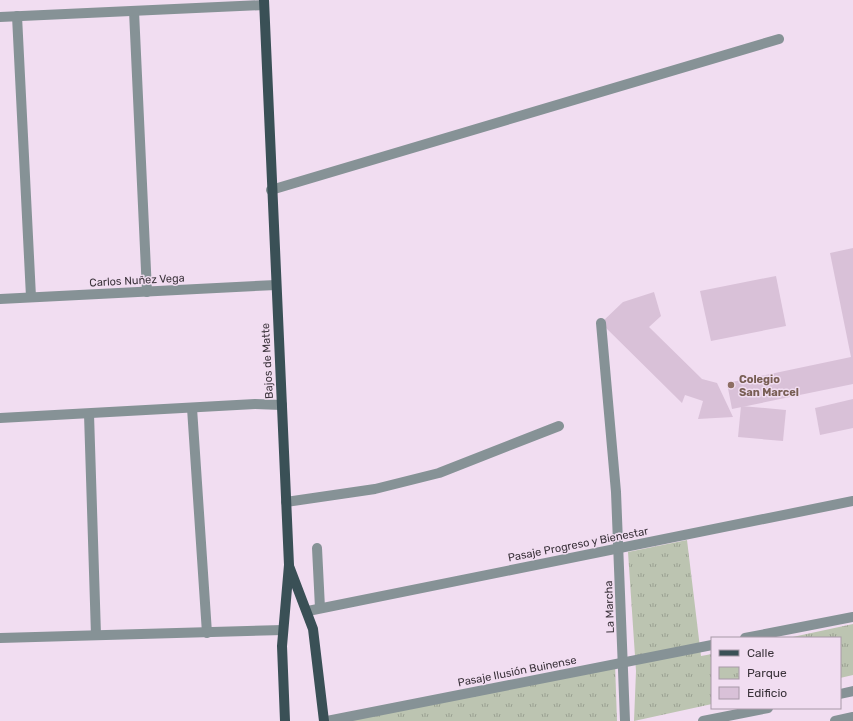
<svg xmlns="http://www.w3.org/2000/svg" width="853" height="721" font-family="Rubik,sans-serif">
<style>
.park{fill:url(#park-tufts)}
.building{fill:#d9c1d8}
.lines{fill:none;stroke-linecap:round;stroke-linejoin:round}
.minor{stroke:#869296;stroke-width:10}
.major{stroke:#3a5056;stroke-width:10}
.education-dot{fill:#8d6e63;stroke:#f1ddf1;stroke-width:1.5}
.labels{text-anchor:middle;stroke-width:3;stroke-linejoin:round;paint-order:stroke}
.street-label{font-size:11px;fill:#3b333b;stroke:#f1ddf1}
.education-label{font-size:11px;font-weight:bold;fill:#785e54;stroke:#f1ddf1;text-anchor:start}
</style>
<defs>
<pattern id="park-tufts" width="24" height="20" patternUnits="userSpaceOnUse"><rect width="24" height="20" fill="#bcc4b1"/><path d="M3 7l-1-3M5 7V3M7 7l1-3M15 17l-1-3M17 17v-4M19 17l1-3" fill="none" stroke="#9aa091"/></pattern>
</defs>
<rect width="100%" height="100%" fill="#f1ddf1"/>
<!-- park -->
<g class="park">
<path d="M 687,540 L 701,656 L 712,654 L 712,704 L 634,721 L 636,671 L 628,552 Z"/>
<path d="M 853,624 L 853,675 L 840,678 L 840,638 L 788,638 Z"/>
<path d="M 615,663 L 617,721 L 342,721 Z"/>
</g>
<!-- building -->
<g class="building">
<path d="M 853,248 L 853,384 L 732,409 L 727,383 L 851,357 L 830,253 Z"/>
<path d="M 776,276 L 786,326 L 711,341 L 700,291 Z"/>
<path d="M 654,292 L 661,316 L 649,327 L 702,379 L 717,383 L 733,417 L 698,419 L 703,401 L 685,395 L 682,403 L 601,323 L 623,302 Z"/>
<path d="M 853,399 L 853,428 L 820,435 L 815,408 Z"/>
<path d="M 741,406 L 786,410 L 783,441 L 738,437 Z"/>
</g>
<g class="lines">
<!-- minor -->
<g class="minor">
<path d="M 134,11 L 147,292"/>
<path d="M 17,16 L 31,297"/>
<path d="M 0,17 L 264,5"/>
<path d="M 271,190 L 779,39"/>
<path d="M 0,299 L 276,285"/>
<path d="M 601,323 L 616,492 L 625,721"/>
<path d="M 192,408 L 207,633"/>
<path d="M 89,414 L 96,635"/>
<path d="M 0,418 L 255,404 L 282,405"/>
<path d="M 286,502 L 375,489 L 439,473 L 559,426"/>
<path d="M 317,548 L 320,608"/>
<path d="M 308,611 L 853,501"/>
<path d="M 0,638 L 283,630"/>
<path d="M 745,638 L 853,617"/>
<path d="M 840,694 L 853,691"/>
<path d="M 327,721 L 712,645"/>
<path d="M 703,721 L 768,708"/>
<path d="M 835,721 L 853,717"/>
</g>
<!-- major -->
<g class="major">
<path d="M 264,0 L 289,565 L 282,646 L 285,721"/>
<path d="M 289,566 L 313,629 L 324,721"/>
</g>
</g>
<!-- markers -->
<circle class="education-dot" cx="731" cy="385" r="4"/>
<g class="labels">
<!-- street labels -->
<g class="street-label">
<text transform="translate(137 280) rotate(-3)" y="4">Carlos Nuñez Vega</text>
<text transform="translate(267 361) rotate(-93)" y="4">Bajos de Matte</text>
<text transform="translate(578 544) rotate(-11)" y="4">Pasaje Progreso y Bienestar</text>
<text transform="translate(609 607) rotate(-92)" y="4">La Marcha</text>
<text transform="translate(517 671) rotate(-11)" y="4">Pasaje Ilusión Buinense</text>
</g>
<!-- education labels -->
<g class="education-label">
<text x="739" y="383">Colegio<tspan x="739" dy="13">San Marcel</tspan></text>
</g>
</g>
<!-- legend -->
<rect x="711" y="637" width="130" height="72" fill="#f1ddf1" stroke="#a899a8"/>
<rect x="719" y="650" width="20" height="6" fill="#3a5056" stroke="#a899a8"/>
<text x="747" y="657" font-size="12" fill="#3b333b">Calle</text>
<rect x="719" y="667" width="20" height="12" fill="url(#park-tufts)" stroke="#a899a8"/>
<text x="747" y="677" font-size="12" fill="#3b333b">Parque</text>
<rect x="719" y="687" width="20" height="12" fill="#d9c1d8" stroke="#a899a8"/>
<text x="747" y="697" font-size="12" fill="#3b333b">Edificio</text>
</svg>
